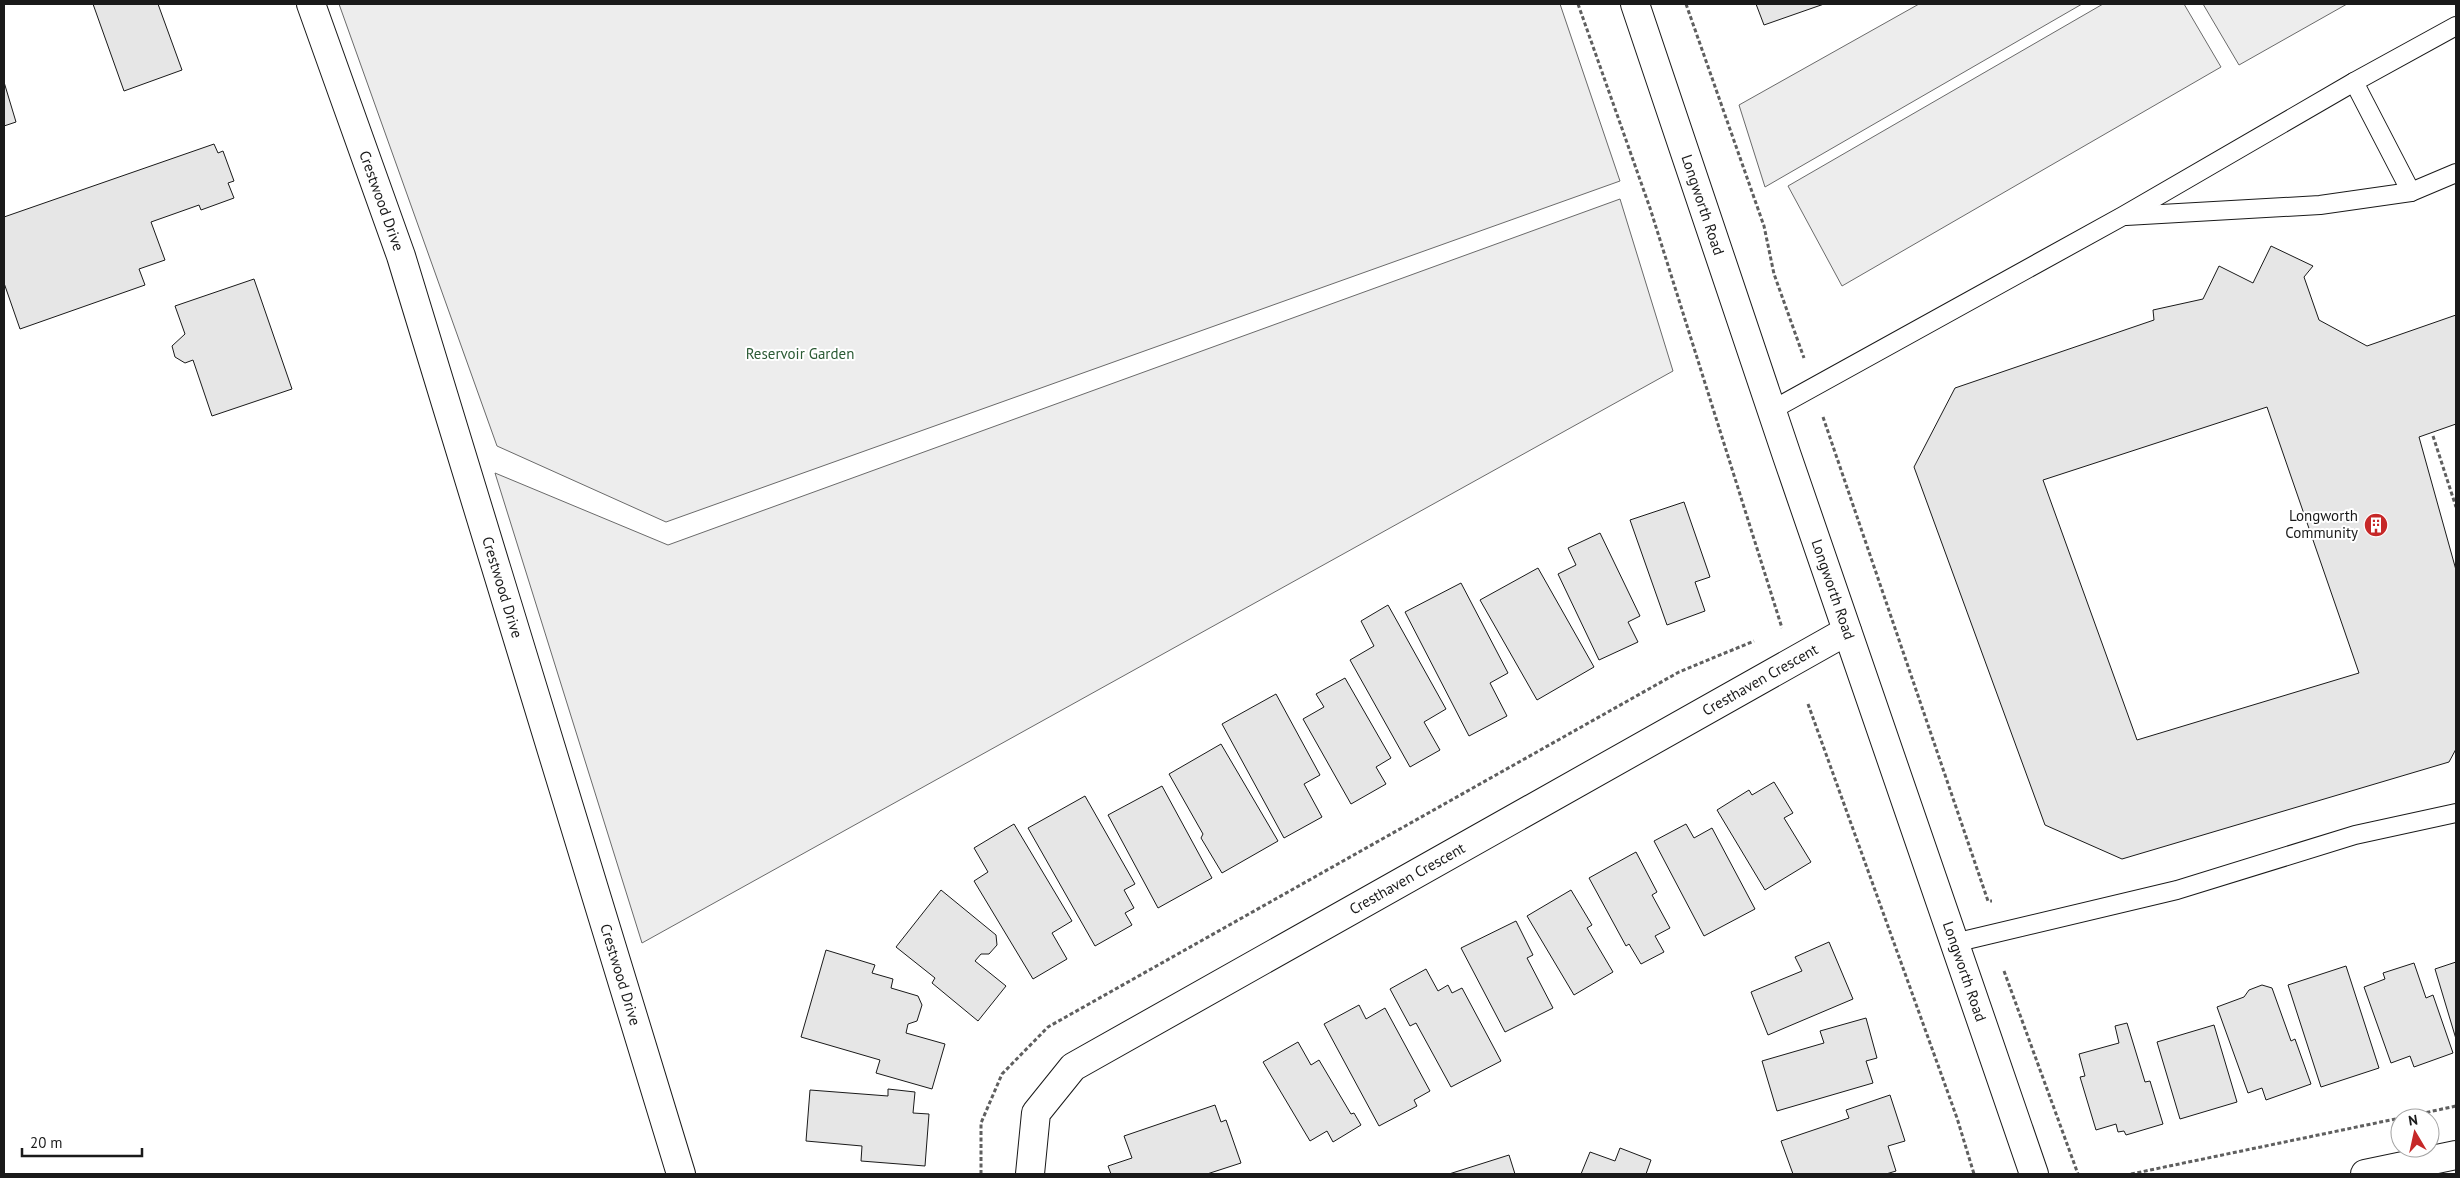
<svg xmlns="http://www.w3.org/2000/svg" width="2460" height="1178" font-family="'PT Sans',sans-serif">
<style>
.built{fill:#ededed;stroke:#6a6a6a}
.building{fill:#e6e6e6;stroke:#1a1a1a;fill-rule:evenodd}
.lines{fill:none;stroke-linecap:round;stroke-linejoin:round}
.service-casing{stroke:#1a1a1a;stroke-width:20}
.minor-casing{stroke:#1a1a1a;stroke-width:30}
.tertiary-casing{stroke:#1a1a1a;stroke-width:30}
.path{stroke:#5f5f5f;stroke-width:3;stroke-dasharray:4 2.5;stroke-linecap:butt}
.service{stroke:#fff;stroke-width:18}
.minor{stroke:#fff;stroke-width:28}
.tertiary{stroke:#fff;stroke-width:28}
.labels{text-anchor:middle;stroke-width:4;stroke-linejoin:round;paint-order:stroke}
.street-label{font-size:15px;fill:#1a1a1a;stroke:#fff}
.park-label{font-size:15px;fill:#2b5a34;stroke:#fff}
.poi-label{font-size:15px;fill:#1a1a1a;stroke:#fff;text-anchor:end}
</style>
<rect width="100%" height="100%" fill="#fff"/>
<!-- built -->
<g class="built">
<path d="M 339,4 L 1560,4 L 1620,181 L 666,522 L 497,446 Z"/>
<path d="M 1919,4 L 2082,4 L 1765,187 L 1739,105 Z"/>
<path d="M 2103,4 L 2184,4 L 2221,67 L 1842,286 L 1788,186 Z"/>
<path d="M 2203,4 L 2347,4 L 2239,65 Z"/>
<path d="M 1620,199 L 1673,371 L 642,943 L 495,473 L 668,545 Z"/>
</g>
<!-- building -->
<g class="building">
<path d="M 93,4 L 158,4 L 182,70 L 124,91 Z"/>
<path d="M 1756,4 L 1824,4 L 1764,25 Z"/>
<path d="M 4,82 L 16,122 L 4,126 Z"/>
<path d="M 214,144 L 218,153 L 223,151 L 234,181 L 228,183 L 234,198 L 201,210 L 199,205 L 151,222 L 165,260 L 139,269 L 145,285 L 20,329 L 4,283 L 4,217 Z"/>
<path d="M 2271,246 L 2313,266 L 2304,277 L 2319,320 L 2367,346 L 2456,315 L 2456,424 L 2419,437 L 2456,570 L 2456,749 L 2449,762 L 2122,859 L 2045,825 L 1914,467 L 1955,388 L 2154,320 L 2153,310 L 2203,299 L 2219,266 L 2253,283 ZM 2267,407 L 2359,673 L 2137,740 L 2043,480 Z"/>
<path d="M 254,279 L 292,389 L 212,416 L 193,360 L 185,363 L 175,357 L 172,346 L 185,334 L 175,306 Z"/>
<path d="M 1684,502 L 1710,577 L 1695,582 L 1705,611 L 1667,625 L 1630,520 Z"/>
<path d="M 1600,533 L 1640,616 L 1628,622 L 1638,642 L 1599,660 L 1558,574 L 1576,565 L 1568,548 Z"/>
<path d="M 1538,568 L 1594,667 L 1537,700 L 1480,600 Z"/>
<path d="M 1461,583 L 1508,673 L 1490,683 L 1507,716 L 1469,736 L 1405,612 Z"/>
<path d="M 1388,605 L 1446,709 L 1424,722 L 1440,750 L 1410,767 L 1350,660 L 1374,646 L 1361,621 Z"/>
<path d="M 1345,678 L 1391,758 L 1376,767 L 1386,784 L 1351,804 L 1303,719 L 1324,707 L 1316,694 Z"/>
<path d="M 1276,694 L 1320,775 L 1304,784 L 1322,817 L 1284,838 L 1222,724 Z"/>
<path d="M 1221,744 L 1278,841 L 1222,873 L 1201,838 L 1203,834 L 1169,774 Z"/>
<path d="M 1774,782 L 1793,813 L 1784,818 L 1811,862 L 1765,890 L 1717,810 L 1749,790 L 1752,795 Z"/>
<path d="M 1162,786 L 1212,878 L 1158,908 L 1108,815 Z"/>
<path d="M 1085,796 L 1135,884 L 1124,890 L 1134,908 L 1125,913 L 1132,925 L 1095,946 L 1028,828 Z"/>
<path d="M 1014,824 L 1072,921 L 1052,933 L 1067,959 L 1033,979 L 974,881 L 988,872 L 974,848 Z"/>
<path d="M 1686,824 L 1694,838 L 1712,828 L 1755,909 L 1704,936 L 1654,841 Z"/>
<path d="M 1636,852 L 1657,892 L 1652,895 L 1670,928 L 1655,936 L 1664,952 L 1641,964 L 1629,944 L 1626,946 L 1589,878 Z"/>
<path d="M 941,890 L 996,935 L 997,945 L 989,954 L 981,954 L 975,961 L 1006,986 L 978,1021 L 932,983 L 935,978 L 896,947 Z"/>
<path d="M 1571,890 L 1592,925 L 1587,928 L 1613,972 L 1574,995 L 1527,916 Z"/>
<path d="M 1516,921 L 1533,955 L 1527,958 L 1553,1008 L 1505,1032 L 1461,948 Z"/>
<path d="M 1829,942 L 1853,999 L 1768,1035 L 1751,992 L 1802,971 L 1795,957 Z"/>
<path d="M 826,950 L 875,965 L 872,973 L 893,979 L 891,988 L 918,996 L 922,1005 L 917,1021 L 908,1024 L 906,1033 L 945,1044 L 932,1089 L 876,1073 L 880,1060 L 801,1037 Z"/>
<path d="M 2456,962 L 2456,1039 L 2435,969 Z"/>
<path d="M 2414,963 L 2426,998 L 2433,995 L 2453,1053 L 2414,1067 L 2410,1056 L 2391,1063 L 2364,987 L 2385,979 L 2383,973 Z"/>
<path d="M 2346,966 L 2379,1068 L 2321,1087 L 2288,985 Z"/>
<path d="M 1426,969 L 1438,991 L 1448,985 L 1452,993 L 1462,988 L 1501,1061 L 1451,1087 L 1416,1023 L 1410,1026 L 1390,989 Z"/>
<path d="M 2262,985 L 2272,988 L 2291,1041 L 2295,1039 L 2311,1084 L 2266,1100 L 2262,1088 L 2248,1093 L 2217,1007 L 2244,997 L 2249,990 Z"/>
<path d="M 1359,1005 L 1366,1019 L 1385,1008 L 1430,1091 L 1414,1100 L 1417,1106 L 1379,1126 L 1324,1024 Z"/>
<path d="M 1866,1018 L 1877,1058 L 1866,1061 L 1873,1083 L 1777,1111 L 1762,1061 L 1824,1043 L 1820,1031 Z"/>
<path d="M 2127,1023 L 2145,1082 L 2150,1081 L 2163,1124 L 2126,1135 L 2124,1131 L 2118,1132 L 2116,1124 L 2096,1130 L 2080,1077 L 2085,1076 L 2079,1054 L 2119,1043 L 2115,1026 Z"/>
<path d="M 2214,1025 L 2237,1102 L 2180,1119 L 2157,1042 Z"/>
<path d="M 1298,1042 L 1311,1065 L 1319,1060 L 1351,1114 L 1354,1113 L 1361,1125 L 1333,1142 L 1327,1131 L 1310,1141 L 1263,1062 Z"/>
<path d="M 888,1089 L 915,1092 L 913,1113 L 929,1114 L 925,1166 L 861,1161 L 862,1146 L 806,1141 L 810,1090 L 888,1096 Z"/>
<path d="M 1890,1095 L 1905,1141 L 1888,1146 L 1896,1171 L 1886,1174 L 1793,1174 L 1781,1141 L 1849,1118 L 1846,1110 Z"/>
<path d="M 1215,1105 L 1221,1122 L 1226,1120 L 1241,1163 L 1207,1174 L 1111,1174 L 1108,1166 L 1132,1158 L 1124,1136 Z"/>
<path d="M 1620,1148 L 1651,1160 L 1646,1174 L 1581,1174 L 1590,1152 L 1615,1161 Z"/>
<path d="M 1509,1155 L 1515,1174 L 1449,1174 Z"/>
</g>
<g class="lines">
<!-- service casing -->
<g class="service-casing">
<g id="service">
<path d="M 2354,82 L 2411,192"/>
<path d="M 2126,216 L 2320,205 L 2411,192 L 2456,173"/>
<path d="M 1772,410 L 2123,216 L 2354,82 L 2456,26"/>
<path d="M 1954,943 L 2177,890 L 2355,835 L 2456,813"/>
</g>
</g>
<!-- minor casing -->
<g class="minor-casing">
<g id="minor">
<path id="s1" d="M 311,4 L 401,256 L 681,1174"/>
<path id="s2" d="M 1030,1174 L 1036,1113 L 1073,1067 L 1847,631"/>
<path d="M 2365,1174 L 2456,1155"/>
</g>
</g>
<!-- tertiary casing -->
<g class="tertiary-casing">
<g id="tertiary">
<path id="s3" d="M 1635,4 L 1787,456 L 2034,1174"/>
</g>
</g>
<!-- path -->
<g class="path">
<path d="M 1578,4 L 1650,208 L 1782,628"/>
<path d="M 1686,4 L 1764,226 L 1774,274 L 1804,358"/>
<path d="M 1823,417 L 1988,901 L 1992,901"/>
<path d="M 2433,436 L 2456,507"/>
<path d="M 1808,704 L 1957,1118 L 1974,1174"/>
<path d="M 2004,971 L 2078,1174"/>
<path d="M 2401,1118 L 2456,1106"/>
<path d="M 981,1174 L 981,1123 L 1002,1074 L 1048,1027 L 1679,672 L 1754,641"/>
<path d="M 2131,1174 L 2400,1118"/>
</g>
<!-- service -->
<use href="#service" class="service"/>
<!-- minor -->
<use href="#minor" class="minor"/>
<!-- tertiary -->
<use href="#tertiary" class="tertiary"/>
</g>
<!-- icons -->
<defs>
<g id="building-disc" transform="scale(1.25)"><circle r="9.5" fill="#c62828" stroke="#fff"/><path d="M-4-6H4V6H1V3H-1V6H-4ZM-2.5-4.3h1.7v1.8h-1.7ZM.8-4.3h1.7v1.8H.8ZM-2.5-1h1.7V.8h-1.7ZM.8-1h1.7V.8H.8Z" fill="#fff"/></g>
</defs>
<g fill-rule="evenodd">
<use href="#building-disc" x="2376" y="525"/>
</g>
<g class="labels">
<!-- street labels -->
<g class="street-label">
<text dy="5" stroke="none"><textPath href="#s1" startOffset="209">Crestwood Drive</textPath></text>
<text dy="5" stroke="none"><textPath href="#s3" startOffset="212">Longworth Road</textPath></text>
<text dy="5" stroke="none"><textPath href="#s1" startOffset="614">Crestwood Drive</textPath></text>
<text dy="5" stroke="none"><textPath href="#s3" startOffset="618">Longworth Road</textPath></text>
<text dy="5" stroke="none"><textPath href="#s2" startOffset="909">Cresthaven Crescent</textPath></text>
<text dy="5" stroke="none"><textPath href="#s2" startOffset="504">Cresthaven Crescent</textPath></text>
<text dy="5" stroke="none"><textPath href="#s3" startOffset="1022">Longworth Road</textPath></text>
<text dy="5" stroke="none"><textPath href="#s1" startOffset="1019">Crestwood Drive</textPath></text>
</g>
<!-- park labels -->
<g class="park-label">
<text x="800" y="359">Reservoir Garden</text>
</g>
<!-- poi labels -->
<g class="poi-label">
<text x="2358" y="521">Longworth<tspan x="2358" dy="17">Community</tspan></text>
</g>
</g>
<!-- border -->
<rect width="2460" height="1178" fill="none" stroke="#1a1a1a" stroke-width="10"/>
<!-- north arrow -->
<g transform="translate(2415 1133) rotate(351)"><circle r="24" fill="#ffffff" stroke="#a3a3a3"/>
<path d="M0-4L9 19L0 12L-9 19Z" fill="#c62828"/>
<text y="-8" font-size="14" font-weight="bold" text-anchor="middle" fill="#1a1a1a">N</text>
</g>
<!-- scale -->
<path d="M22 1148v8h120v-8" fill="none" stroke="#1a1a1a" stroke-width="2.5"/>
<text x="30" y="1148" font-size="15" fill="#1a1a1a" stroke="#ffffff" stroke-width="4" paint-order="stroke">20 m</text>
</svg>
